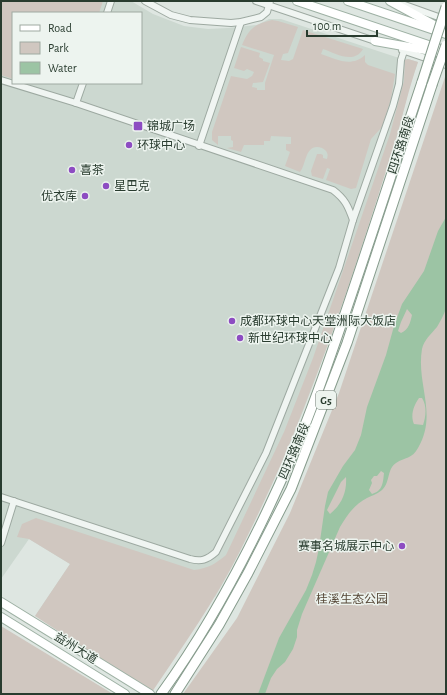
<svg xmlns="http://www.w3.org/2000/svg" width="447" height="695" font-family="'Alegreya Sans','Noto Sans SC',sans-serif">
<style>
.built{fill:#ccd8d0;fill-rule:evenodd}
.green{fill:#d0c7c0}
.water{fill:#9cc4a4;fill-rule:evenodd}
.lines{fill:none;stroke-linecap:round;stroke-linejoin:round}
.minor-casing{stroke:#9da9a1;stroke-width:8}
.major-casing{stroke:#9eb1a4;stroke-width:10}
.highway-casing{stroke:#879c8d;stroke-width:11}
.minor{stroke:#f0f5f2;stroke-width:6}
.major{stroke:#fff;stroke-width:8}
.highway{stroke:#fff;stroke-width:9}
.highway-bridge-casing{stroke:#879c8d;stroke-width:11;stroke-linecap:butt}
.highway-bridge{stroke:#fff;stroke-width:9}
.poi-dot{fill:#8d4cc2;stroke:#edf4ef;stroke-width:1.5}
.labels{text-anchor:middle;stroke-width:3;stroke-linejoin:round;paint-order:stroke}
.shield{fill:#edf4ef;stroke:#647369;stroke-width:1}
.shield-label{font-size:11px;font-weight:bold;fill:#293c2f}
.poi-label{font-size:12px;fill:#293c2f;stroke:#edf4ef;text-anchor:start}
.street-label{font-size:12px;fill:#293c2f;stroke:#edf4ef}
.park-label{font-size:12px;fill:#564737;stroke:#edf4ef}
</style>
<rect width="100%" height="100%" fill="#dee6e1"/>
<!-- built -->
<path class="built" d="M 1,1 L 131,1 L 153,14 L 184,26 L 208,29 L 228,28 L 257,25 L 269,19 L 281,19 L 396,57 L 408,59 L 418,62 L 409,88 L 396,140 L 370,219 L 330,339 L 303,411 L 277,473 L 239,553 L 215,597 L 35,616 L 70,564 L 29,539 L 1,579 ZM 13,13 L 141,13 L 141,83 L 13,83 Z"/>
<!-- green -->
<g class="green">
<path d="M 1,1 L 103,1 L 99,13 L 13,13 L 13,79 L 1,75 Z"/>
<path d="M 272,20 L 278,21 L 298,27 L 288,53 L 283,54 L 281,60 L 289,61 L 293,59 L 303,30 L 363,49 C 354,65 335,53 323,49 L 321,54 C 336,59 351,68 365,55 L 365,62 L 368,65 L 395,74 L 391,99 L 382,127 L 371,139 L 356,188 L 351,189 L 326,180 L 330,169 L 327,168 L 323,179 L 312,176 L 311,171 L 317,154 L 321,154 L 323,155 L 323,158 L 327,159 C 328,155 328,153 325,150 C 323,148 320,147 317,147 C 305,147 306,165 300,172 L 285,166 L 290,152 L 286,150 L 286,144 L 291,144 L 291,137 L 271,136 L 270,141 L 264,141 L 264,145 L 244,145 L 241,152 L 227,148 L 233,147 L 233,141 L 231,140 L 231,136 L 218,136 L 218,145 L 212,140 L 212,132 L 231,76 L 247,79 L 252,76 L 254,72 L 247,69 L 244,71 L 234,68 L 241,47 L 260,53 L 259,57 L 263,59 L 263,61 L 270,63 L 263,82 L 253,83 L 252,87 L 257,88 L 257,90 L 265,90 L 265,83 L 274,55 L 242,45 C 249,28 255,24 272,20 Z"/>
<path d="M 408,59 L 418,62 C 409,88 403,115 395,142 C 367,232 338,322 303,410 C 285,458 263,505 240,551 C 215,601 183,646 152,692 L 35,616 L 70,564 L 29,539 L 17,537 L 22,524 L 36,518 L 194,570 C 209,568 215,564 226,555 L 284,432 L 313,358 L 390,134 L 404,81 L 405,60 Z"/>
<path d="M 446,74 L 446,694 L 183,694 L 237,618 L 290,513 L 339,393 Z"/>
<path d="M 1,626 L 113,694 L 1,694 Z"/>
</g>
<!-- water -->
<path class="water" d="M 446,217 L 446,308 C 444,315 441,320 437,327 C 431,334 424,340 422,349 C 416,384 438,414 418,448 C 412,459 405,457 396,463 C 387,469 390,482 383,489 C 378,494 373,495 367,498 C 355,504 347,515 340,527 L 302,614 L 297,630 L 297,637 L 293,649 L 285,662 L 277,669 L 271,678 L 265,694 L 258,694 L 279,638 L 306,590 L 312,575 L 316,562 L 319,548 L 325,506 L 328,492 L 343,466 L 355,450 L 361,435 L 367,407 L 386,355 L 394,326 L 402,304 L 424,271 L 438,231 ZM 407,309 L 412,315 C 410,323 409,329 401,333 L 398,331 L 401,322 ZM 419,398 L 422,398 C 427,406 426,416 423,425 L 414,424 C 410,415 414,405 419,398 ZM 381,471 L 384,473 C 383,482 383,491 372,494 L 369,490 L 372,483 L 371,480 L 374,476 L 377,476 ZM 346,477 C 347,492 342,504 330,514 L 327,510 L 341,482 Z"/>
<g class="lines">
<!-- minor casing -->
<g class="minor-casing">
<g id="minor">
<path d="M 145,1 L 171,15 L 190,20 L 231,23 L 241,22 L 261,17 L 267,12 L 270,1"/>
<path d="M 256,1 L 378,42"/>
<path d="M 402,4 L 444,19"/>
<path d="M 107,13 L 111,1"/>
<path d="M 402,50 L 446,65"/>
<path d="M 1,80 L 76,103 L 333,190 C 345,199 348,206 353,220"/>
<path d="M 76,103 L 83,83"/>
<path d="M 199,146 L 241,22"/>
<path d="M 1,497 L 190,559 C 201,562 207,560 216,552 L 266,453 L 339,268 L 353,220 L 393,106 L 399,84 L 401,60 L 404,51"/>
<path d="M 1,543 L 14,501"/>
</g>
</g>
<!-- major casing -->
<g class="major-casing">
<g id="major">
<path d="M 297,1 L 446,51"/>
<path d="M 348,1 L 446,34"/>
<path d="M 390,1 L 436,26"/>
<path d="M 375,41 L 437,52"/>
<path d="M 1,602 L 150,694"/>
<path d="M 1,617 L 125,694"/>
</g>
</g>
<!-- highway casing -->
<g class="highway-casing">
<g id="highway">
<path d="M 161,694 C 214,621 256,539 292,456 C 310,416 324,375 338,334 C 367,250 394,166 422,82"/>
<path d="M 175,694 L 219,625 L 248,573 L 291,489 L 347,343 L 432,85"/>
</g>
</g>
<!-- minor -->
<use href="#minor" class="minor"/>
<!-- major -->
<use href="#major" class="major"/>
<!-- highway -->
<use href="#highway" class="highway"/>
<!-- highway-bridge casing -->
<g class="highway-bridge-casing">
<g id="highway-bridge">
<path d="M 422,82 L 446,7"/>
<path d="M 432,85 L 446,45"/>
</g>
</g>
<!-- highway-bridge -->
<use href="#highway-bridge" class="highway-bridge"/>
</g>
<!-- markers -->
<g class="poi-dot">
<rect x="133" y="121" width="10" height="10" rx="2"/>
<circle cx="129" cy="145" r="4"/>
<circle cx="72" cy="170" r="4"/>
<circle cx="106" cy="186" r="4"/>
<circle cx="85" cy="196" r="4"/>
<circle cx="232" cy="321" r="4"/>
<circle cx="240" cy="338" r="4"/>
<circle cx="402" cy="546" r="4"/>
</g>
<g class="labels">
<!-- shield labels -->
<rect class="shield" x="316" y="391" width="20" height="18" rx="3"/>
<g class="shield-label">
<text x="326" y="404">G5</text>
</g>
<!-- poi labels -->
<g class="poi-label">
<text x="147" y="130">锦城广场</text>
<text x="137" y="149">环球中心</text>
<text x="80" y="174">喜茶</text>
<text x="114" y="190">星巴克</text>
<text x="77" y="200" text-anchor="end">优衣库</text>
<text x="240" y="325">成都环球中心天堂洲际大饭店</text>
<text x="248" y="342">新世纪环球中心</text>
<text x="394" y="550" text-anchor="end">赛事名城展示中心</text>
</g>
<!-- street labels -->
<g class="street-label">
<text transform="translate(401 145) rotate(-72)" y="4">四环路南段</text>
<text transform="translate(294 451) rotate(-67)" y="4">四环路南段</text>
<text transform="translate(76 648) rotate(32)" y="4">益州大道</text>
</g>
<!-- park labels -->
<g class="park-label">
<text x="352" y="603">桂溪生态公园</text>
</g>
</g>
<!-- border -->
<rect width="447" height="695" fill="none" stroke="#293c2f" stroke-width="4"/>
<!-- legend -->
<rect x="12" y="12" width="130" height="72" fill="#edf4ef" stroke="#9faaa2"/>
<rect x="20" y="25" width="20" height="6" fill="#ffffff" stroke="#9faaa2"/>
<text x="48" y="32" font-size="12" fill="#293c2f">Road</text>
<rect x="20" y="42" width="20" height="12" fill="#d0c7c0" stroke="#9faaa2"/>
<text x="48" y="52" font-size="12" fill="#293c2f">Park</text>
<rect x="20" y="62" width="20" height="12" fill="#9cc4a4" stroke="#9faaa2"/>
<text x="48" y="72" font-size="12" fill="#293c2f">Water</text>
<!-- scale -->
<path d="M307 30v6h70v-6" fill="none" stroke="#293c2f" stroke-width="2"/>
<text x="313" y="30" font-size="12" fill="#293c2f" stroke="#edf4ef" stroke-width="3" paint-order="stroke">100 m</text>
</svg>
